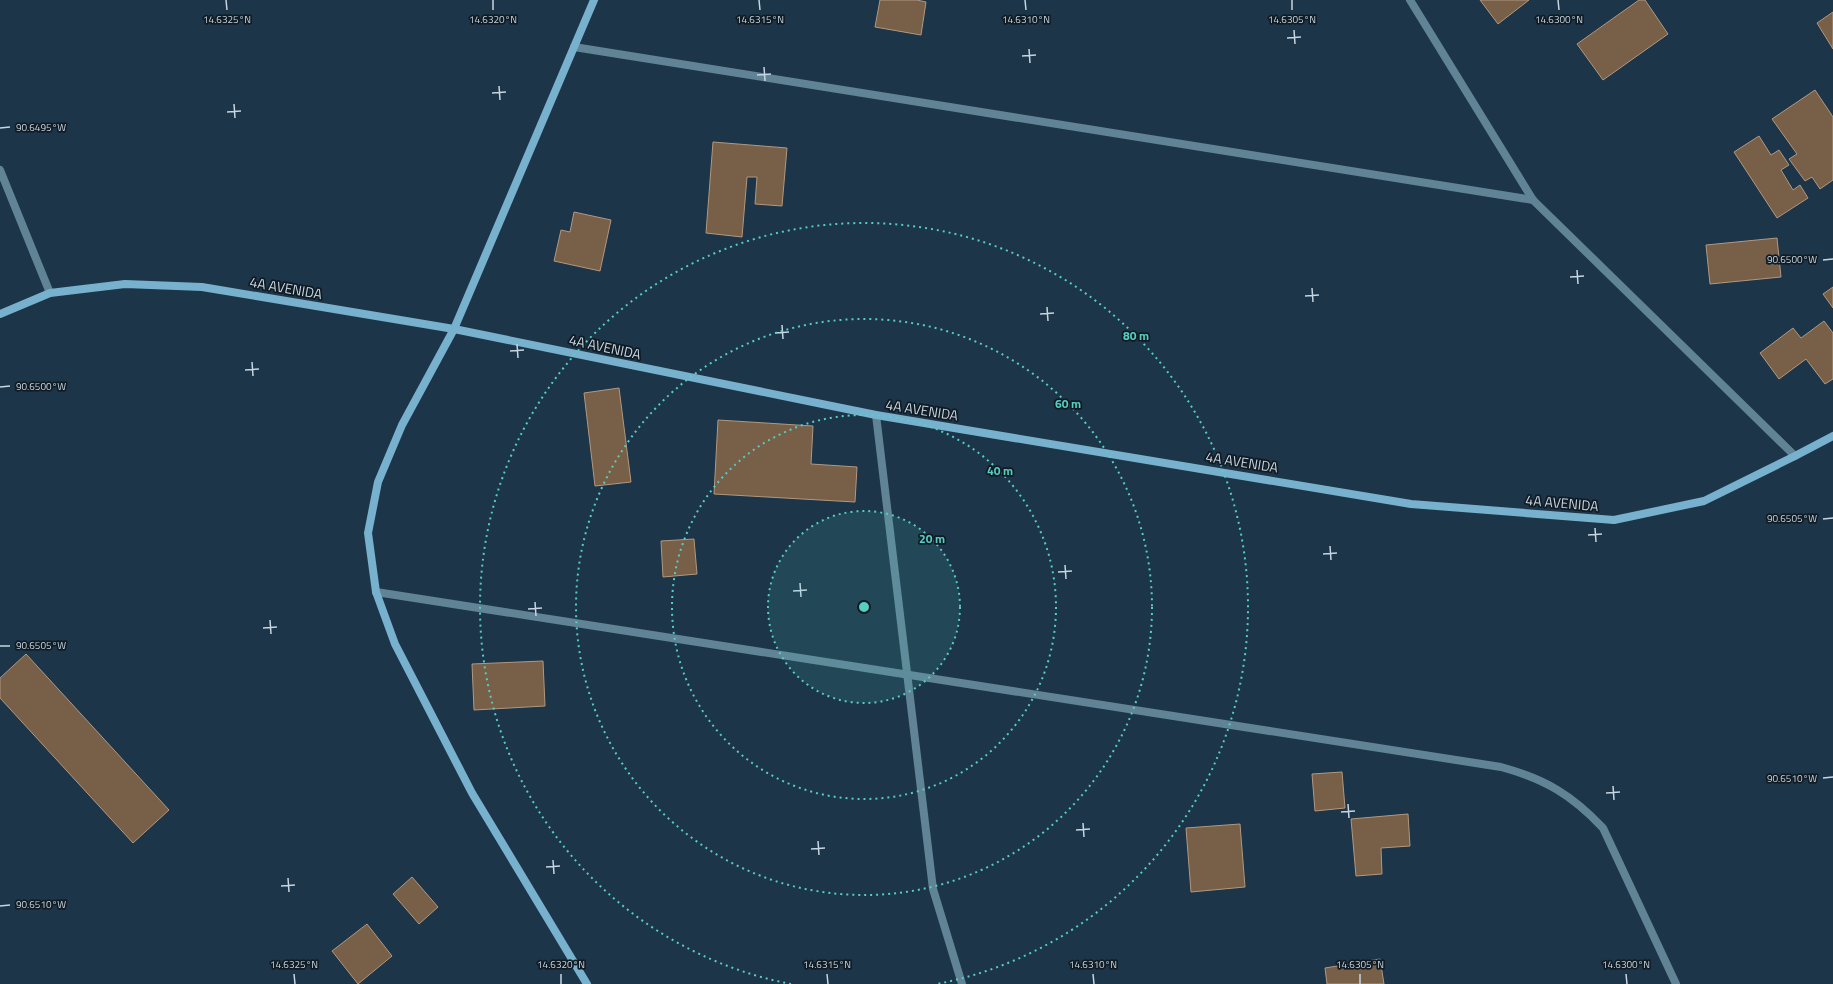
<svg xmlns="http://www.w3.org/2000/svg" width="1833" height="984" font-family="'Titillium Web',sans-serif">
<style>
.building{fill:#775f48;stroke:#b39880}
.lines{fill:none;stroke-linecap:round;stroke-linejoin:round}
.street{stroke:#608395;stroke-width:8}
.secondary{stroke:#77b1ce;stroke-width:8}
.ticks{fill:none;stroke:#c6d5e1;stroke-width:1.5}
.ring{fill:none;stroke:#55cec4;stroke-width:2;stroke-dasharray:2 4}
.labels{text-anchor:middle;stroke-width:3.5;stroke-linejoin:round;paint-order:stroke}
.street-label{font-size:14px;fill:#c6d5e1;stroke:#101b24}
.ticks-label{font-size:10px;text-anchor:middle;fill:#c6d5e1;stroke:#101b24;stroke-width:3.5;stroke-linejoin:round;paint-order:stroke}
.centre{fill:#55cec4;stroke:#101b24;stroke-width:2}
.ring-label{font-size:12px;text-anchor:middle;font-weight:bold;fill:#55cec4;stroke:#101b24;stroke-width:3.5;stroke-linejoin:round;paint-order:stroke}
</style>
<rect width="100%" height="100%" fill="#1c3548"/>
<!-- building -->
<g class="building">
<path d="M 880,0 L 917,0 L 926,2 L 921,35 L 875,27 Z"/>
<path d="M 1480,0 L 1529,0 L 1498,24 Z"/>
<path d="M 1639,0 L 1645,0 L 1668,34 L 1603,80 L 1577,44 Z"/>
<path d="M 1833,12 L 1833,49 L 1817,23 Z"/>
<path d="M 1815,90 L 1833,117 L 1833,180 L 1820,189 L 1812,177 L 1805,181 L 1789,159 L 1797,154 L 1772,119 Z"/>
<path d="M 1759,136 L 1771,155 L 1779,150 L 1789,165 L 1781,170 L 1793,190 L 1800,185 L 1808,198 L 1777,218 L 1734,152 Z"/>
<path d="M 713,142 L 787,148 L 782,206 L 755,204 L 757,177 L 747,177 L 742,237 L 706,233 Z"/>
<path d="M 574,212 L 611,220 L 600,271 L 554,261 L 561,230 L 570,232 Z"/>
<path d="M 1777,238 L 1781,277 L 1710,284 L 1706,245 Z"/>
<path d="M 1833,287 L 1833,308 L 1823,294 Z"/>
<path d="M 1824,321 L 1833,333 L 1833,379 L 1825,384 L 1806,359 L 1779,379 L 1760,353 L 1793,328 L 1801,338 Z"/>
<path d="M 619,388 L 631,482 L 595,486 L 584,393 Z"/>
<path d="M 718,420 L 813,426 L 811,464 L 857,467 L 855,502 L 714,494 Z"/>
<path d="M 694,539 L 697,574 L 663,577 L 661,541 Z"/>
<path d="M 26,654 L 169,810 L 133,843 L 0,698 L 0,678 Z"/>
<path d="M 543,661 L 545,706 L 474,710 L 472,664 Z"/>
<path d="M 1342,772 L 1345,808 L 1315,811 L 1312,774 Z"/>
<path d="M 1408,814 L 1410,846 L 1381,848 L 1382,874 L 1356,876 L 1351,819 Z"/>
<path d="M 1240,824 L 1245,887 L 1191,892 L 1186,828 Z"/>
<path d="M 412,877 L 438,907 L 419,924 L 393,894 Z"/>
<path d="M 367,924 L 392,956 L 358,984 L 332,951 Z"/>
<path d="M 1380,959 L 1384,984 L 1327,984 L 1325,968 Z"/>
</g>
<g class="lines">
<!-- street -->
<g class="street">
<path d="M 1410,0 L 1533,200 L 1795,456"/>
<path d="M 574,47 L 1533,200"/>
<path d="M 0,170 L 50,293"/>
<path d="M 876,415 L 933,889 L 962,984"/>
<path d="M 376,592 L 1501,767 C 1545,779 1572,795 1603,828 L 1676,984"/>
</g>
<!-- secondary -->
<g class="secondary">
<path d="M 0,314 L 50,293 L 125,284 L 202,287 L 454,329 L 876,415 L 1411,504 L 1614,520 L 1704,501 L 1795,456 L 1833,436"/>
<path d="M 587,984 L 472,793 L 395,644 L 376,592 L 368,533 L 378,482 L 402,425 L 454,329 L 594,0"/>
</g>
</g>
<!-- ticks -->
<path class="ticks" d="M 226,0 L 227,10M 493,0 L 493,10M 759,0 L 760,10M 1025,0 L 1026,10M 1292,0 L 1292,10M 1558,0 L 1559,10M 1294,30 L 1295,44M 1287,38 L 1301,37M 1029,49 L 1030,63M 1022,56 L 1036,55M 764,67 L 765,81M 757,75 L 771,74M 499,86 L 500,100M 492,93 L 506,92M 234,104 L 235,118M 227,112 L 241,111M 0,128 L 10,127M 1823,260 L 1833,259M 1577,270 L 1578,284M 1570,277 L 1584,276M 1312,288 L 1313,302M 1305,296 L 1319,295M 1047,307 L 1048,321M 1040,314 L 1054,313M 782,325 L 783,339M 775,333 L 789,332M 517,344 L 518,358M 510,351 L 524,350M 252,362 L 253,376M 245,370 L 259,369M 0,387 L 10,386M 1823,519 L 1833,518M 1595,528 L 1596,542M 1588,535 L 1602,534M 1330,546 L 1331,560M 1323,554 L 1337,553M 1065,565 L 1066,579M 1058,572 L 1072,571M 800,583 L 801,597M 793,591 L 807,590M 535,602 L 536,616M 528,609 L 542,608M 270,620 L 271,634M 263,628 L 277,627M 0,646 L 10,646M 1823,778 L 1833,777M 1613,786 L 1614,800M 1606,793 L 1620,792M 1348,804 L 1349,818M 1341,812 L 1355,811M 1083,823 L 1084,837M 1076,830 L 1090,829M 818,841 L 819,855M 811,849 L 825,848M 553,860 L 554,874M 546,867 L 560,866M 288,878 L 289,892M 281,886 L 295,885M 0,906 L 10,905M 294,974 L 295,984M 561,974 L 561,984M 827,974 L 828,984M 1093,974 L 1094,984M 1360,974 L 1360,984M 1626,974 L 1627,984"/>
<!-- distance rings -->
<circle cx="864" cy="607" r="96" fill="#55cec4" fill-opacity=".12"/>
<g class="ring">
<circle cx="864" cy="607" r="96"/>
<circle cx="864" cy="607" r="192"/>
<circle cx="864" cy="607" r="288"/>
<path d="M791 984A384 384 0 1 1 937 984"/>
</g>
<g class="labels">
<!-- street labels -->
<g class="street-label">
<text transform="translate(286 288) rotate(10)" y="5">4A AVENIDA</text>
<text transform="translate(605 347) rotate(12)" y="5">4A AVENIDA</text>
<text transform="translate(922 410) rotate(9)" y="5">4A AVENIDA</text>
<text transform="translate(1242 462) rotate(9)" y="5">4A AVENIDA</text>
<text transform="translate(1562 503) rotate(5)" y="5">4A AVENIDA</text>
</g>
</g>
<g class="ticks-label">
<text x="227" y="23">14.6325°N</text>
<text x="493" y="23">14.6320°N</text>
<text x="760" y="23">14.6315°N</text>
<text x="1026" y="23">14.6310°N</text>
<text x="1292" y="23">14.6305°N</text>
<text x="1559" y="23">14.6300°N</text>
<text x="41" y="131">90.6495°W</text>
<text x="1792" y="263">90.6500°W</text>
<text x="41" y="390">90.6500°W</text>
<text x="1792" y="522">90.6505°W</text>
<text x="41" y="649">90.6505°W</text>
<text x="1792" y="782">90.6510°W</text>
<text x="41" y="908">90.6510°W</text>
<text x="294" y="968">14.6325°N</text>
<text x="561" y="968">14.6320°N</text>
<text x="827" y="968">14.6315°N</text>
<text x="1093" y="968">14.6310°N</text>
<text x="1360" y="968">14.6305°N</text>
<text x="1626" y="968">14.6300°N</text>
</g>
<circle cx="864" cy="607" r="6" class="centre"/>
<g class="ring-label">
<text x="1136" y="340">80 m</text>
<text x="1068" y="408">60 m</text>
<text x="1000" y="475">40 m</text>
<text x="932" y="543">20 m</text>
</g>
</svg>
